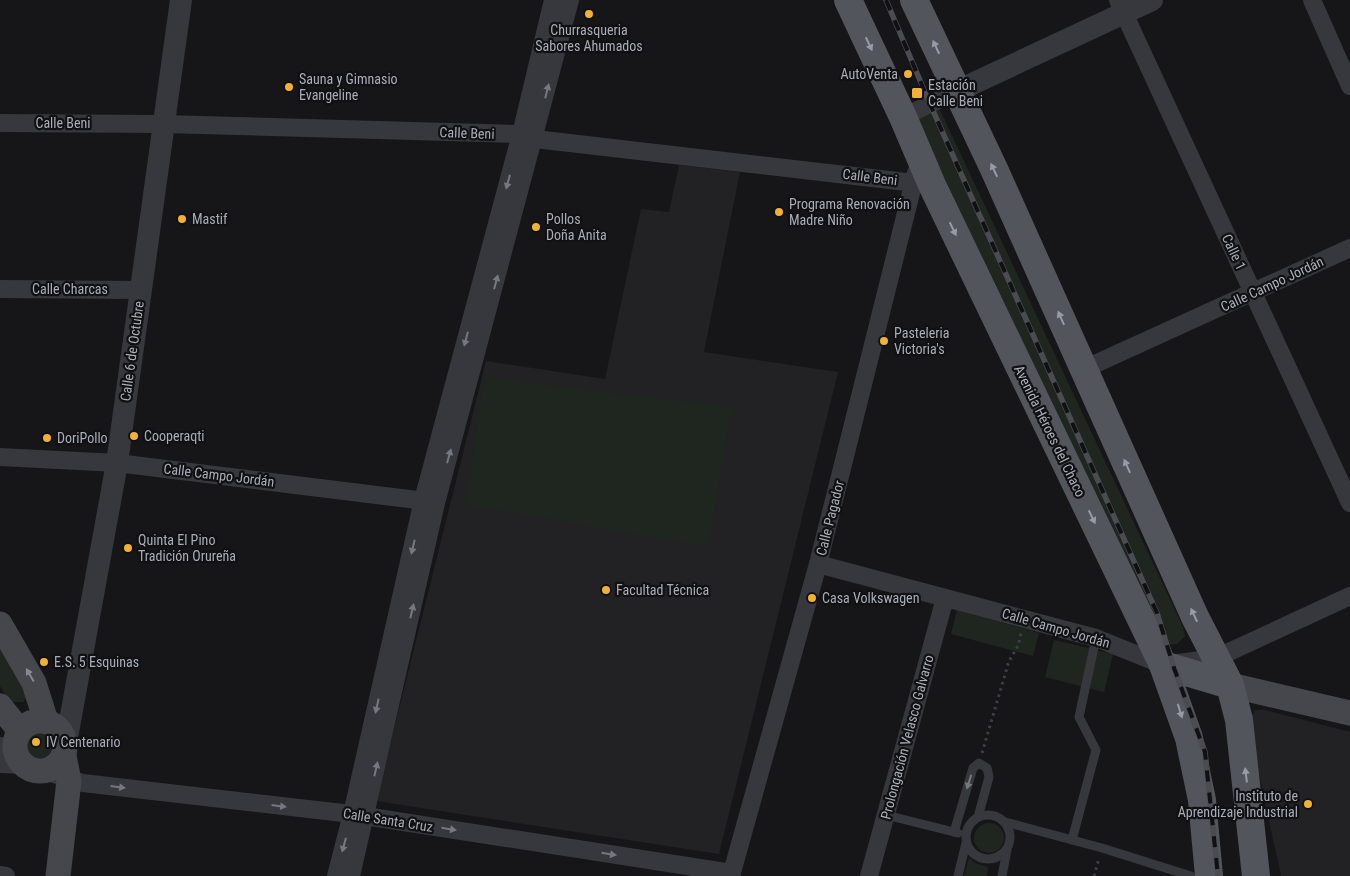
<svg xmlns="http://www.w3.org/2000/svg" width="1350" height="876" font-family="'Roboto Condensed',sans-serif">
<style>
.built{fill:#222225}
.green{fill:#1e261f}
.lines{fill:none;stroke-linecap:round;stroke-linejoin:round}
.path{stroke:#3d3f44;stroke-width:3;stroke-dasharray:2.5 4;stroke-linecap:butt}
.service{stroke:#37383d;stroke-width:9}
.minor{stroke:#37383d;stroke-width:18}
.tertiary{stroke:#37383d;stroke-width:22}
.secondary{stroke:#45474d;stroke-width:25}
.primary{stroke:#53555c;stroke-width:28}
.rail-casing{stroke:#4a4c52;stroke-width:5.5}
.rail{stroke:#111113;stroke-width:4;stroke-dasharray:11;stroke-linecap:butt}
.oneway{fill:#979ba6}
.oneway2{fill:#757881}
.oneway3{fill:#858993}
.poi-dot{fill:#f2b134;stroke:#111113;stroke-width:2}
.labels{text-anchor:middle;stroke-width:4.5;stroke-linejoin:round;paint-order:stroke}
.poi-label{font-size:14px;fill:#a8adb8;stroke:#111113;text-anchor:start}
.street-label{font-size:14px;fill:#a8adb8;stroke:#111113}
</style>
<rect width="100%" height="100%" fill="#161618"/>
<!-- built -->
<g class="built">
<path d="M 679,165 L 740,172 L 704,352 L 838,372 L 719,854 L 376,801 L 486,361 L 605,379 L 641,209 L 669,212 Z"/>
<path d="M 1255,710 L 1265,710 L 1350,732 L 1350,876 L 1281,876 L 1248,723 Z"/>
</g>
<!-- green -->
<g class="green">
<path d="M 940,110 L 1183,627 L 1185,636 L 1177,644 L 1161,645 L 915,118 L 923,113 Z"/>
<path d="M 484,378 L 732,407 L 708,547 L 466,505 Z"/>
<path d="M 957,610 L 1039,633 L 1033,656 L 951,634 Z"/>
<path d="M 0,640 L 27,697 L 23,702 L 9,702 L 0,686 Z"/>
<path d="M 1054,640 L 1113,654 L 1104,692 L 1045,677 Z"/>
<circle cx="37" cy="742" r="17"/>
<circle cx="989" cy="838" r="15"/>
<path d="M 969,858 L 975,863 L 988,867 L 987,876 L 964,876 Z"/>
</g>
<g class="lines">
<!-- path -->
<g class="path">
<path d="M 982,753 L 1009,661 L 1018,646 L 1021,633"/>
<path d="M 1094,876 L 1099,858"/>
</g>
<!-- service -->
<g class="service">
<circle cx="988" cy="837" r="22"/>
<path d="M 886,815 L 958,833"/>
<path d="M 1005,822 L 1102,848 L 1191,876"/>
<path d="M 954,832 L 973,768 L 979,763 L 987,768 L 989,777 L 978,817"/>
<path d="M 1072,840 L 1096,750 L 1079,717 L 1096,638"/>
<path d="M 958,876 L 966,843"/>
<path d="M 1002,876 L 1007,850"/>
</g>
<!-- minor -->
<g class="minor">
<path d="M 1118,0 L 1350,503"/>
<path d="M 1312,0 L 1350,86"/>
<path d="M 903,117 L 957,91"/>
<path d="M 0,123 L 164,124 L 521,134 L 535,139 L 932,185"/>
<path d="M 0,289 L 140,290"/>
<path d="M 1084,369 L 1350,248"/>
<path d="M 0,457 L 117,463 L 433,502"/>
<path d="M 818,564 L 1096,638 L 1163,665 L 1216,658 L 1350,596"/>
<path d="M 0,746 L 14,747"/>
<path d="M 0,764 L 23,765"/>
<path d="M 44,771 L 83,783 L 352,814 L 732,873"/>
<path d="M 0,875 L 6,876"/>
<path d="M 336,876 L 352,814 L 423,500 L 521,134 L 553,0"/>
<path d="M 351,876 L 436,503 L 570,0"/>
<path d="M 731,876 L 818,564 L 916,173"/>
<path d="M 869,876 L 945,598"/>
</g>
<!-- tertiary -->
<g class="tertiary">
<path d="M 957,91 L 1152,0"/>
<path d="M 66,743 L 117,463 L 181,0"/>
</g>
<!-- secondary -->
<g class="secondary">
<path d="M 0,624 L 34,683 L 46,721"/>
<path d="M 1230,685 L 1350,713"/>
<path d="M 0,706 L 20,731"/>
<circle cx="40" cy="746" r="25"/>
<path d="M 58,876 L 69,781 L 64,756"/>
</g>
<!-- primary -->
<g class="primary">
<path d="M 848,0 L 903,117 L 932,185 L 1163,665 L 1189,738 L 1202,800 L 1209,876"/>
<path d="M 914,0 L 994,169 L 1195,617 L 1230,685 L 1239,720 L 1256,876"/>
<path d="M 1163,665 L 1230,685"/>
</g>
<!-- rail casing -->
<g class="rail-casing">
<path id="rail" d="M 886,0 L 930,104 L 1157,613 L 1174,668 L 1205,752 L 1218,876"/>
</g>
<!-- rail -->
<use href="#rail" class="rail"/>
</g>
<!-- one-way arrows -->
<defs><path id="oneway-solid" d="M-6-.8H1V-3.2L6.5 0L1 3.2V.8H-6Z" transform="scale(1.25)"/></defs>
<g class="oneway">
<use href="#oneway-solid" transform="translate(869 44) rotate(65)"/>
<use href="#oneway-solid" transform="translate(936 47) rotate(-115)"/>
<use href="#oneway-solid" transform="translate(994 170) rotate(-115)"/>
<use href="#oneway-solid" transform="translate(953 229) rotate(64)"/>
<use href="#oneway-solid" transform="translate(1061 318) rotate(-114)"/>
<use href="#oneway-solid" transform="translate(1127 466) rotate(-114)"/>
<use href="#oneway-solid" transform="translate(1092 517) rotate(64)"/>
<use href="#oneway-solid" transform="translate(1194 615) rotate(-115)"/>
<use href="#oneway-solid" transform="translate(1180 711) rotate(73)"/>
<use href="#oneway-solid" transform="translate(1246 775) rotate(-97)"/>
</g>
<g class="oneway2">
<use href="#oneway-solid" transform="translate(547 91) rotate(-76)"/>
<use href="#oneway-solid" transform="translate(508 182) rotate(105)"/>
<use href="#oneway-solid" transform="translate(496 282) rotate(-75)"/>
<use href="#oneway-solid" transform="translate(466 339) rotate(105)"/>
<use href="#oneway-solid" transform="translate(449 456) rotate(-75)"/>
<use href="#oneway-solid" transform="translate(413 547) rotate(103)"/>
<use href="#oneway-solid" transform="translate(412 611) rotate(-77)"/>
<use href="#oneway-solid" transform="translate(377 706) rotate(103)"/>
<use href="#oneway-solid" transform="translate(376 769) rotate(-77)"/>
<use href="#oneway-solid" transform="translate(969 782) rotate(107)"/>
<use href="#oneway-solid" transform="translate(118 787) rotate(7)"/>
<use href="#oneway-solid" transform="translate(279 806) rotate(7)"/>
<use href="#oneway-solid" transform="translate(449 829) rotate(9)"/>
<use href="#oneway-solid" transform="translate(344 845) rotate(105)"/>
<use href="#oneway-solid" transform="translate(609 854) rotate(9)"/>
</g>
<use class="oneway3" href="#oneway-solid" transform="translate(30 675) rotate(-120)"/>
<!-- markers -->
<g class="poi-dot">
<circle cx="589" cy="14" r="5"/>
<circle cx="908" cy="74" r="5"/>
<circle cx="289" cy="87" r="5"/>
<rect x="911" y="87" width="12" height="12" rx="2.5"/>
<circle cx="779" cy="212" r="5"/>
<circle cx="182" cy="219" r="5"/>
<circle cx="536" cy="227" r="5"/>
<circle cx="884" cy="341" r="5"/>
<circle cx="134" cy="436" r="5"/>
<circle cx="47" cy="438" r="5"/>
<circle cx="128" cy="548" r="5"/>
<circle cx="606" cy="590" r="5"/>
<circle cx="812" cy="598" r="5"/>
<circle cx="44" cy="662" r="5"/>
<circle cx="36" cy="742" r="5"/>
<circle cx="1308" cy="804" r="5"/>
</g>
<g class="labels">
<!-- poi labels -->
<g class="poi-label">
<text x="589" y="35" text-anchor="middle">Churrasqueria<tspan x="589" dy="16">Sabores Ahumados</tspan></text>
<text x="898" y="79" text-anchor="end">AutoVenta</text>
<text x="299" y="84">Sauna y Gimnasio<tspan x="299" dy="16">Evangeline</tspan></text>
<text x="928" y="90">Estación<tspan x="928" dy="16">Calle Beni</tspan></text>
<text x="789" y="209">Programa Renovación<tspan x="789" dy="16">Madre Niño</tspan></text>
<text x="192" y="224">Mastif</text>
<text x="546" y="224">Pollos<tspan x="546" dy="16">Doña Anita</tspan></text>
<text x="894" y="338">Pasteleria<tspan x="894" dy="16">Victoria's</tspan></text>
<text x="144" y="441">Cooperaqti</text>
<text x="57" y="443">DoriPollo</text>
<text x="138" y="545">Quinta El Pino<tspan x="138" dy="16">Tradición Orureña</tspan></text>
<text x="616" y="595">Facultad Técnica</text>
<text x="822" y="603">Casa Volkswagen</text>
<text x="54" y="667">E.S. 5 Esquinas</text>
<text x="46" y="747">IV Centenario</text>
<text x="1298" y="801" text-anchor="end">Instituto de<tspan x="1298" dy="16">Aprendizaje Industrial</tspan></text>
</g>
<!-- street labels -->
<g class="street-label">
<text x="63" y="128">Calle Beni</text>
<text transform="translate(467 133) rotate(2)" y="5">Calle Beni</text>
<text transform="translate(870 177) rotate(7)" y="5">Calle Beni</text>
<text transform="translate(1234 252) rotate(65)" y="5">Calle 1</text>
<text transform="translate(1272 284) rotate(-25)" y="5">Calle Campo Jordán</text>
<text x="70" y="294">Calle Charcas</text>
<text transform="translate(132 351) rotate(-82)" y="5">Calle 6 de Octubre</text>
<text transform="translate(1050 431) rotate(64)" y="5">Avenida Héroes del Chaco</text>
<text transform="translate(219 475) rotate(7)" y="5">Calle Campo Jordán</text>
<text transform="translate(830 518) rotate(-76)" y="5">Calle Pagador</text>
<text transform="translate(1056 628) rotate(16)" y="5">Calle Campo Jordán</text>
<text transform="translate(907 737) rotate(-75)" y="5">Prolongación Velasco Galvarro</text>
<text transform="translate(388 820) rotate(9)" y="5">Calle Santa Cruz</text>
</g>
</g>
</svg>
